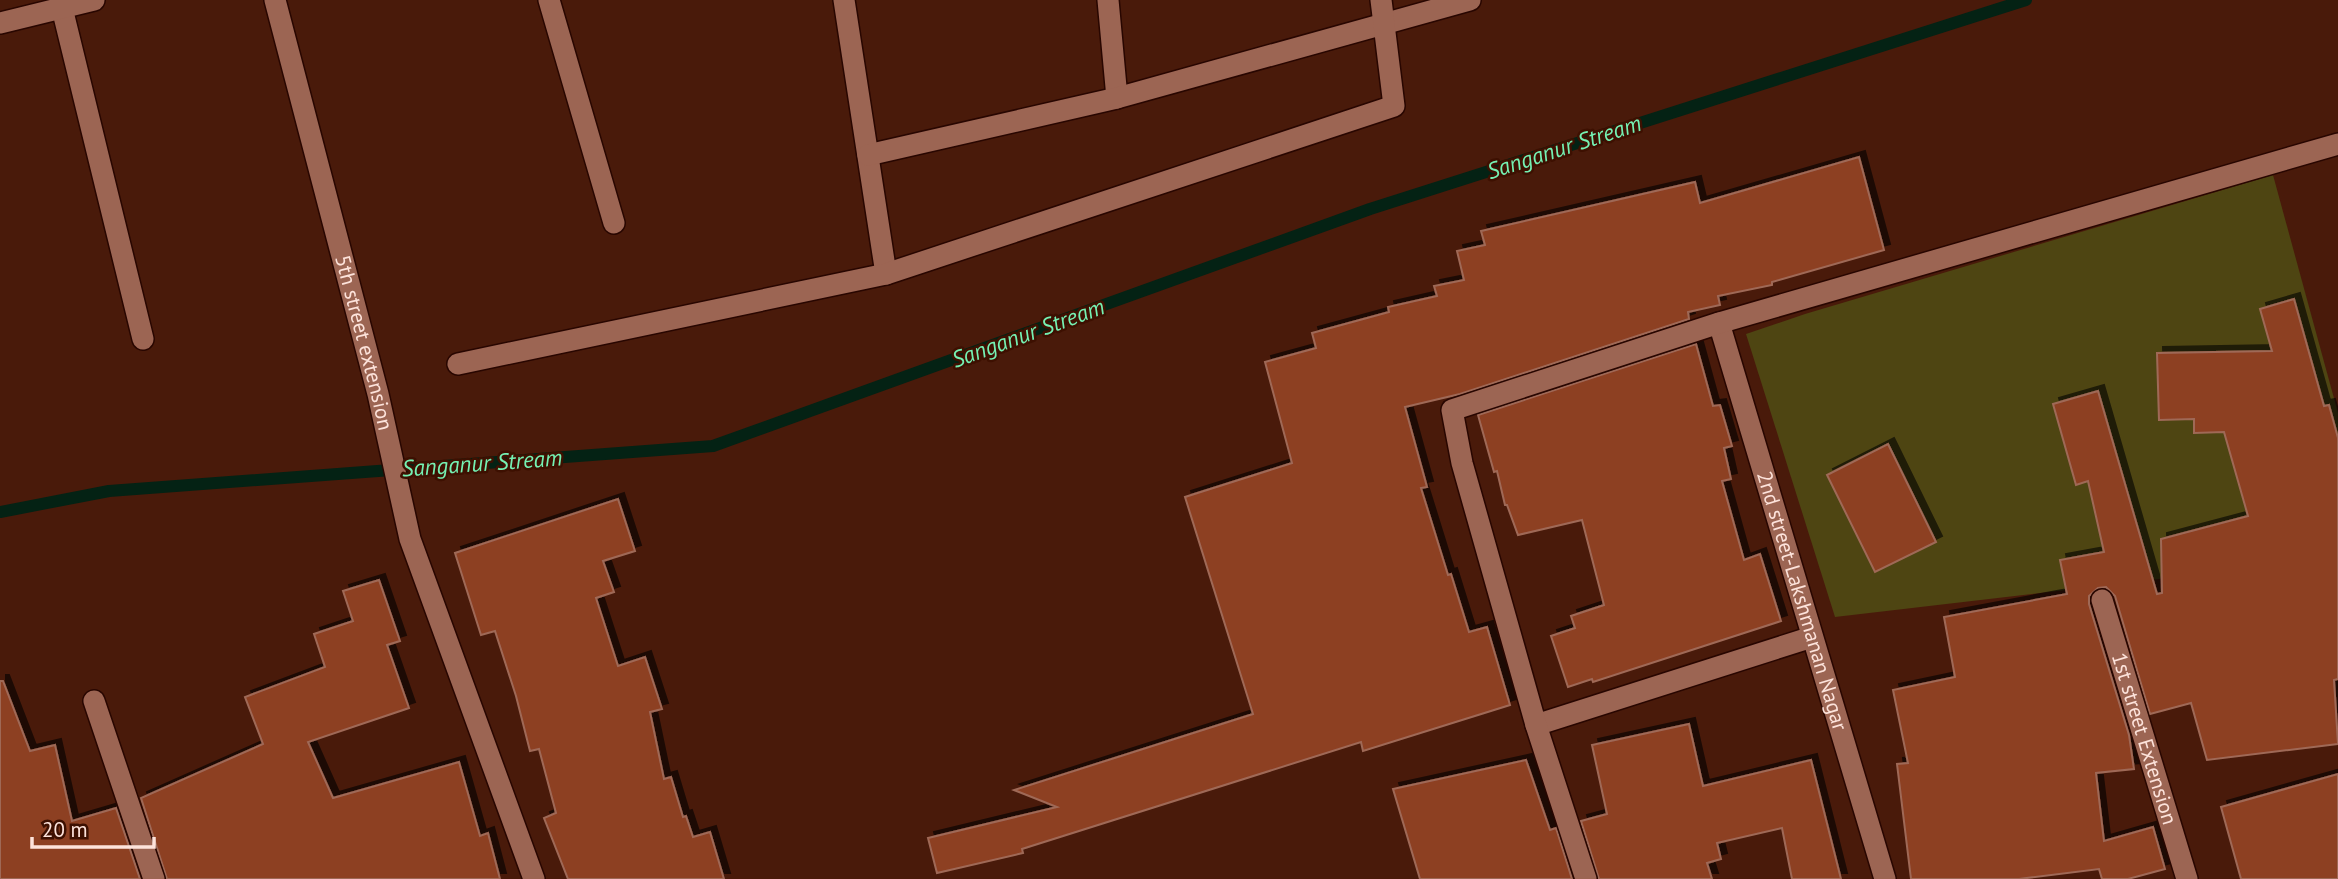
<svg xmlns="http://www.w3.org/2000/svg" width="2338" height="879" font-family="'PT Sans',sans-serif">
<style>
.green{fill:#4e4512}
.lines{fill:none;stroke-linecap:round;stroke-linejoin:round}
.stream{stroke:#042214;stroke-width:12}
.building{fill:#8d3f23;stroke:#9f6957;stroke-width:2;filter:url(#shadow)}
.minor-casing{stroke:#280600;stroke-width:24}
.minor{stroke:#9c6553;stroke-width:21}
.labels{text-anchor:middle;stroke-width:5;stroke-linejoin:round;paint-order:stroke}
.street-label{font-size:21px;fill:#fde3db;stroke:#3d1001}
.water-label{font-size:23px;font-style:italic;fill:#75f1b3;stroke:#3d1001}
</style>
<defs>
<filter id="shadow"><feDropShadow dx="6" dy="-6" stdDeviation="0" flood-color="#0009"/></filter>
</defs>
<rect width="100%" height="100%" fill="#491a0a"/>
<!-- green -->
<path class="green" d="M 2273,175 L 2338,413 L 2338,558 L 1835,617 L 1746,334 L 1805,314 Z"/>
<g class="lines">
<!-- stream -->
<path class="stream" d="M 0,512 L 109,491 L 713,446 L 1370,209 L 2026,0"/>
</g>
<!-- building -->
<g class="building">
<path d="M 1859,157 L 1884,250 L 1772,282 L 1772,285 L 1718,296 L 1720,305 L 1688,312 L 1689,319 L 1460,394 L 1405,407 L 1427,487 L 1421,488 L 1448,575 L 1451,574 L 1469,632 L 1487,627 L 1510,705 L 1363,751 L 1361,742 L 1022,849 L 1023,853 L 937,873 L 928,838 L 1057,807 L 1014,790 L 1253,714 L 1185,497 L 1292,463 L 1265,362 L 1316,348 L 1312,333 L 1389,312 L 1388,307 L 1437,296 L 1434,286 L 1464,280 L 1457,251 L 1485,245 L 1481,231 L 1695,182 L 1700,203 Z"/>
<path d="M 2294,299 L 2324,406 L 2329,405 L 2338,438 L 2338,679 L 2334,680 L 2338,744 L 2207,760 L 2191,703 L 2150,714 L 2115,596 L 2106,587 L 2098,588 L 2089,596 L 2089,604 L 2129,735 L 2134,769 L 2096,773 L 2104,841 L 2153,827 L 2165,869 L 2128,879 L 2102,879 L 2099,869 L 2019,879 L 1911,879 L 1897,764 L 1908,763 L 1893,690 L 1955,677 L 1944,617 L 2067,594 L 2060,560 L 2104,552 L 2088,481 L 2076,485 L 2053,404 L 2098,391 L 2157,594 L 2162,593 L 2161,539 L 2248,516 L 2224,432 L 2194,433 L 2194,419 L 2159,420 L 2157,353 L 2272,351 L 2260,309 Z"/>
<path d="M 1696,344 L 1713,406 L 1720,405 L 1732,446 L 1724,448 L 1731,479 L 1722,481 L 1744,560 L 1760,554 L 1781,621 L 1593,682 L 1592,679 L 1568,687 L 1551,636 L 1575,628 L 1571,616 L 1604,605 L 1582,520 L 1518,535 L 1507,505 L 1505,505 L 1497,471 L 1494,472 L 1478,415 Z"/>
<path d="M 1888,444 L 1936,542 L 1875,572 L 1827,475 Z"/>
<path d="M 618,499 L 635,551 L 603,561 L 614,592 L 596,598 L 618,666 L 645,657 L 662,709 L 650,712 L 664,779 L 671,777 L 683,817 L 686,816 L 693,837 L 710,832 L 724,879 L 568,879 L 544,818 L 556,813 L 539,749 L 530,751 L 516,696 L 495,631 L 481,635 L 455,553 Z"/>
<path d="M 379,580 L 400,641 L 387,645 L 409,708 L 308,742 L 333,798 L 459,762 L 480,836 L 488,833 L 500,879 L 167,879 L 141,798 L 263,744 L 245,697 L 325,667 L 314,634 L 353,621 L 343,591 Z"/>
<path d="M 0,681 L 3,681 L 30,751 L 55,745 L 72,821 L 116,808 L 140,879 L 0,879 Z"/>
<path d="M 1689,724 L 1703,786 L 1811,760 L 1841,879 L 1792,879 L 1782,828 L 1717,843 L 1721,859 L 1707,863 L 1712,879 L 1599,879 L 1581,821 L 1607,814 L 1592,745 Z"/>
<path d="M 1526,760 L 1550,830 L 1556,828 L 1572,879 L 1420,879 L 1393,789 Z"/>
<path d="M 2338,774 L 2338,879 L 2241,879 L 2221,807 Z"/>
</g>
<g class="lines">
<!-- minor casing -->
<g class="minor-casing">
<g id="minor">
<path id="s1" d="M 275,0 L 378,394 L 410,539 L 534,879"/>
<path d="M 549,0 L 614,223"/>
<path d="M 844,0 L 886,274"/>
<path d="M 1108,0 L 1117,98"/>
<path d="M 62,8 L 143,339"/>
<path d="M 0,23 L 94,0"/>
<path d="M 868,155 L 1117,98 L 1470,0"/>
<path id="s2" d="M 1719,323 L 1885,879"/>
<path d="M 458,364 L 886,274 L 1394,106 L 1381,0"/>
<path id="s3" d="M 2102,600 L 2187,879"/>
<path d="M 94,701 L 154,879"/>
<path d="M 1536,725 L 1812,637"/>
<path d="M 1586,879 L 1536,725 L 1462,463 L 1452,410 L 1719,323 L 2338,144"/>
</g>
</g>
<!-- minor -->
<use href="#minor" class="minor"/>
</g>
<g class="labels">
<!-- street labels -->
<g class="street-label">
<text dy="7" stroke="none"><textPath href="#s1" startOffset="354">5th street extension</textPath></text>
<text dy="7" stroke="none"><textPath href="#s2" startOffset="290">2nd street-Lakshmanan Nagar</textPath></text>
<text dy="7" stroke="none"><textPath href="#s3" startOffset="145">1st street Extension</textPath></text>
</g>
<!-- water labels -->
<g class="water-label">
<text transform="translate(1564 147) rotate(-18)" y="8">Sanganur Stream</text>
<text transform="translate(1028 333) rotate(-20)" y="8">Sanganur Stream</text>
<text transform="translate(482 463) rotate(-4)" y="8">Sanganur Stream</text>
</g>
</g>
<!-- scale -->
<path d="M32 837v10h122v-10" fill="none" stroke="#fde3db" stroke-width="3.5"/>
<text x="42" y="837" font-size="21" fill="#fde3db" stroke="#3d1001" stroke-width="5" paint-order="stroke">20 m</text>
</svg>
